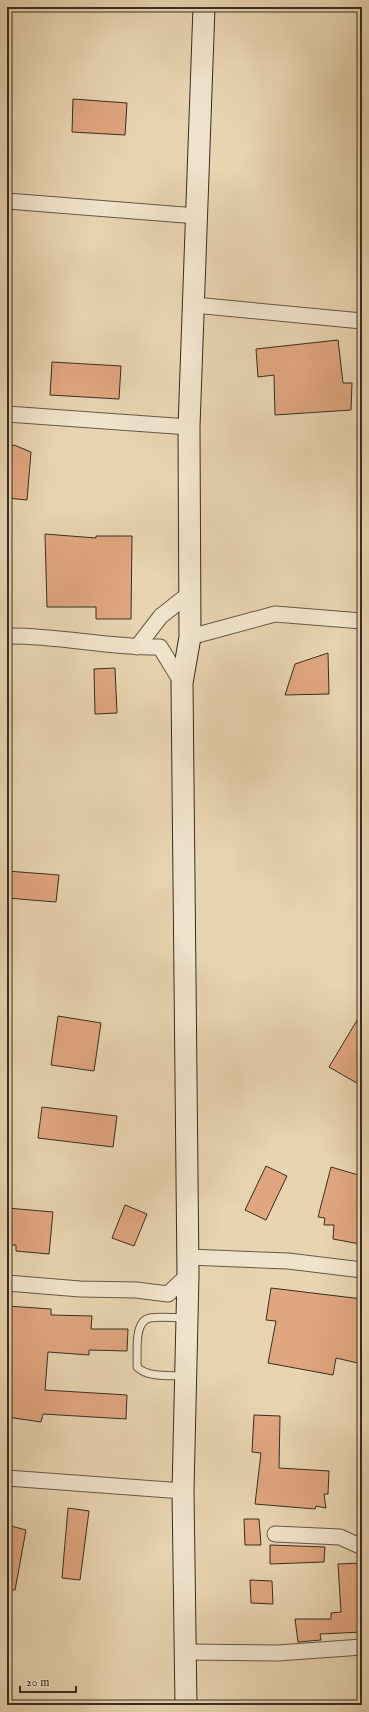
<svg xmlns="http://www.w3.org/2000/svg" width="369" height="1712" font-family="'IM FELL English',serif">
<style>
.building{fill:#e0a67f;stroke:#382e23}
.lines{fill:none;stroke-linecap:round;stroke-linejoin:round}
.service-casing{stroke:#645846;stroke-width:9}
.minor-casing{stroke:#645846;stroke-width:17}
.secondary-casing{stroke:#382e23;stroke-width:23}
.service{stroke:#f0e3cc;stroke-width:7}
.minor{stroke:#f0e3cc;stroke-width:15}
.secondary{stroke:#f0e3cc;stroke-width:21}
</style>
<rect width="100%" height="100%" fill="#e8d4b1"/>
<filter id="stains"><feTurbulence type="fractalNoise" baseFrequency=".005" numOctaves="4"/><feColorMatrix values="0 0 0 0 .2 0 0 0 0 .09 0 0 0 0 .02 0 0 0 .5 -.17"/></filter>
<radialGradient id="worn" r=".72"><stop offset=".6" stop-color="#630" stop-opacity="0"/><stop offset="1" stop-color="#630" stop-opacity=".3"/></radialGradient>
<!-- building -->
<g class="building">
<path d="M 73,99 L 127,103 L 125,135 L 72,132 Z"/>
<path d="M 338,340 L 343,383 L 352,383 L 351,410 L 275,415 L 274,375 L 258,377 L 256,349 Z"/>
<path d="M 52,362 L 121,366 L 119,399 L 50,395 Z"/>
<path d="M 14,445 L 31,452 L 27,500 L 7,498 L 7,448 Z"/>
<path d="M 45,534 L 96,538 L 96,536 L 132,536 L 131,619 L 96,619 L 96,607 L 47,607 Z"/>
<path d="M 328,653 L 329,694 L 285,695 L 295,664 Z"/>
<path d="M 115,668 L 117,713 L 95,714 L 94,669 Z"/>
<path d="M 7,871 L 59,875 L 56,902 L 7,898 Z"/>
<path d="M 362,1012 L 362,1086 L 329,1067 Z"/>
<path d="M 58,1016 L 101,1023 L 94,1071 L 51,1065 Z"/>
<path d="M 42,1107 L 117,1116 L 113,1147 L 38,1138 Z"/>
<path d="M 266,1166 L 287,1176 L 266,1220 L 245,1210 Z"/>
<path d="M 331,1167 L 362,1176 L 362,1229 L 360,1244 L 333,1239 L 334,1225 L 324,1225 L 325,1218 L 318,1217 Z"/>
<path d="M 125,1205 L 147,1214 L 134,1246 L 112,1238 Z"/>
<path d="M 7,1208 L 53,1212 L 49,1254 L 16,1251 L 16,1245 L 7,1245 Z"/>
<path d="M 271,1288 L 362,1299 L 362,1364 L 336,1358 L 333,1375 L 268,1363 L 276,1321 L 266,1320 Z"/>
<path d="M 7,1306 L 51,1309 L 51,1315 L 92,1316 L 91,1329 L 128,1329 L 127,1351 L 89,1350 L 89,1355 L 48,1352 L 45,1390 L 127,1395 L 126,1419 L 43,1414 L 41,1422 L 7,1417 Z"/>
<path d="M 254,1415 L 280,1416 L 279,1468 L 329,1471 L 328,1494 L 324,1494 L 326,1508 L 316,1506 L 315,1509 L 255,1504 L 261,1453 L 252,1452 Z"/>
<path d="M 68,1508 L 89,1511 L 80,1580 L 62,1578 Z"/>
<path d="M 244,1519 L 259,1519 L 261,1545 L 245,1545 Z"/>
<path d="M 7,1525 L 26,1530 L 15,1590 L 7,1590 Z"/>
<path d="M 270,1545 L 325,1547 L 324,1562 L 270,1564 Z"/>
<path d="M 360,1563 L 360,1570 L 362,1569 L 362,1632 L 320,1634 L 321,1640 L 298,1642 L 295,1619 L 331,1619 L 331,1613 L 341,1612 L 338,1564 Z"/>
<path d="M 250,1580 L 272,1581 L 273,1604 L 251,1603 Z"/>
</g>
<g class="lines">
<!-- service casing -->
<g class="service-casing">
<path id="service" d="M 185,1376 C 170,1375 148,1378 137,1367 C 138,1354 133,1321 150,1318 C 160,1316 174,1318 185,1318"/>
</g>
<!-- minor casing -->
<g class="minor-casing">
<g id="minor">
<path d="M 7,201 L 197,216"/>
<path d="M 194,305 L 362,321"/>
<path d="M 7,414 L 189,427"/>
<path d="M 7,636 C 58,635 109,648 160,647 L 182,683"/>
<path d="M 190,637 L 275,614 L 362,621"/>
<path d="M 137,647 L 161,616 L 189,594"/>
<path d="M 188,1257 L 288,1261 L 362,1270"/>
<path d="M 7,1283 L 80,1289 L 136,1290 L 168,1294 L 188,1275"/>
<path d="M 7,1478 L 183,1491"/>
<path d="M 275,1534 L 340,1537 L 362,1547"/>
<path d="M 185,1652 L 278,1653 L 362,1647"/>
</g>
</g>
<!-- secondary casing -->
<g class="secondary-casing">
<path id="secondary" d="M 186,1705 L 183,1491 L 188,1275 L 182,683 L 190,637 L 189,427 L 204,7"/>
</g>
<!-- service -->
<use href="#service" class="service"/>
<!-- minor -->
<use href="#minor" class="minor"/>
<!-- secondary -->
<use href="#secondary" class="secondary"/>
</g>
<!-- margin -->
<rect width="369" height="1712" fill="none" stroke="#e8d4b1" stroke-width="24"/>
<rect x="8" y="8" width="353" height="1696" fill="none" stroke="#382e23" stroke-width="2"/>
<rect x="12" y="12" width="345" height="1688" fill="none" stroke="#382e23"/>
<!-- scale -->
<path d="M20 1686v6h56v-6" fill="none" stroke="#382e23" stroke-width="2"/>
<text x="26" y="1686" font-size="12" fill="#382e23" stroke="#f0e3cc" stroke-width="3" paint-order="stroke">20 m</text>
<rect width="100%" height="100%" filter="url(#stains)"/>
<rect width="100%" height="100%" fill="url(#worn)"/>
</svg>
